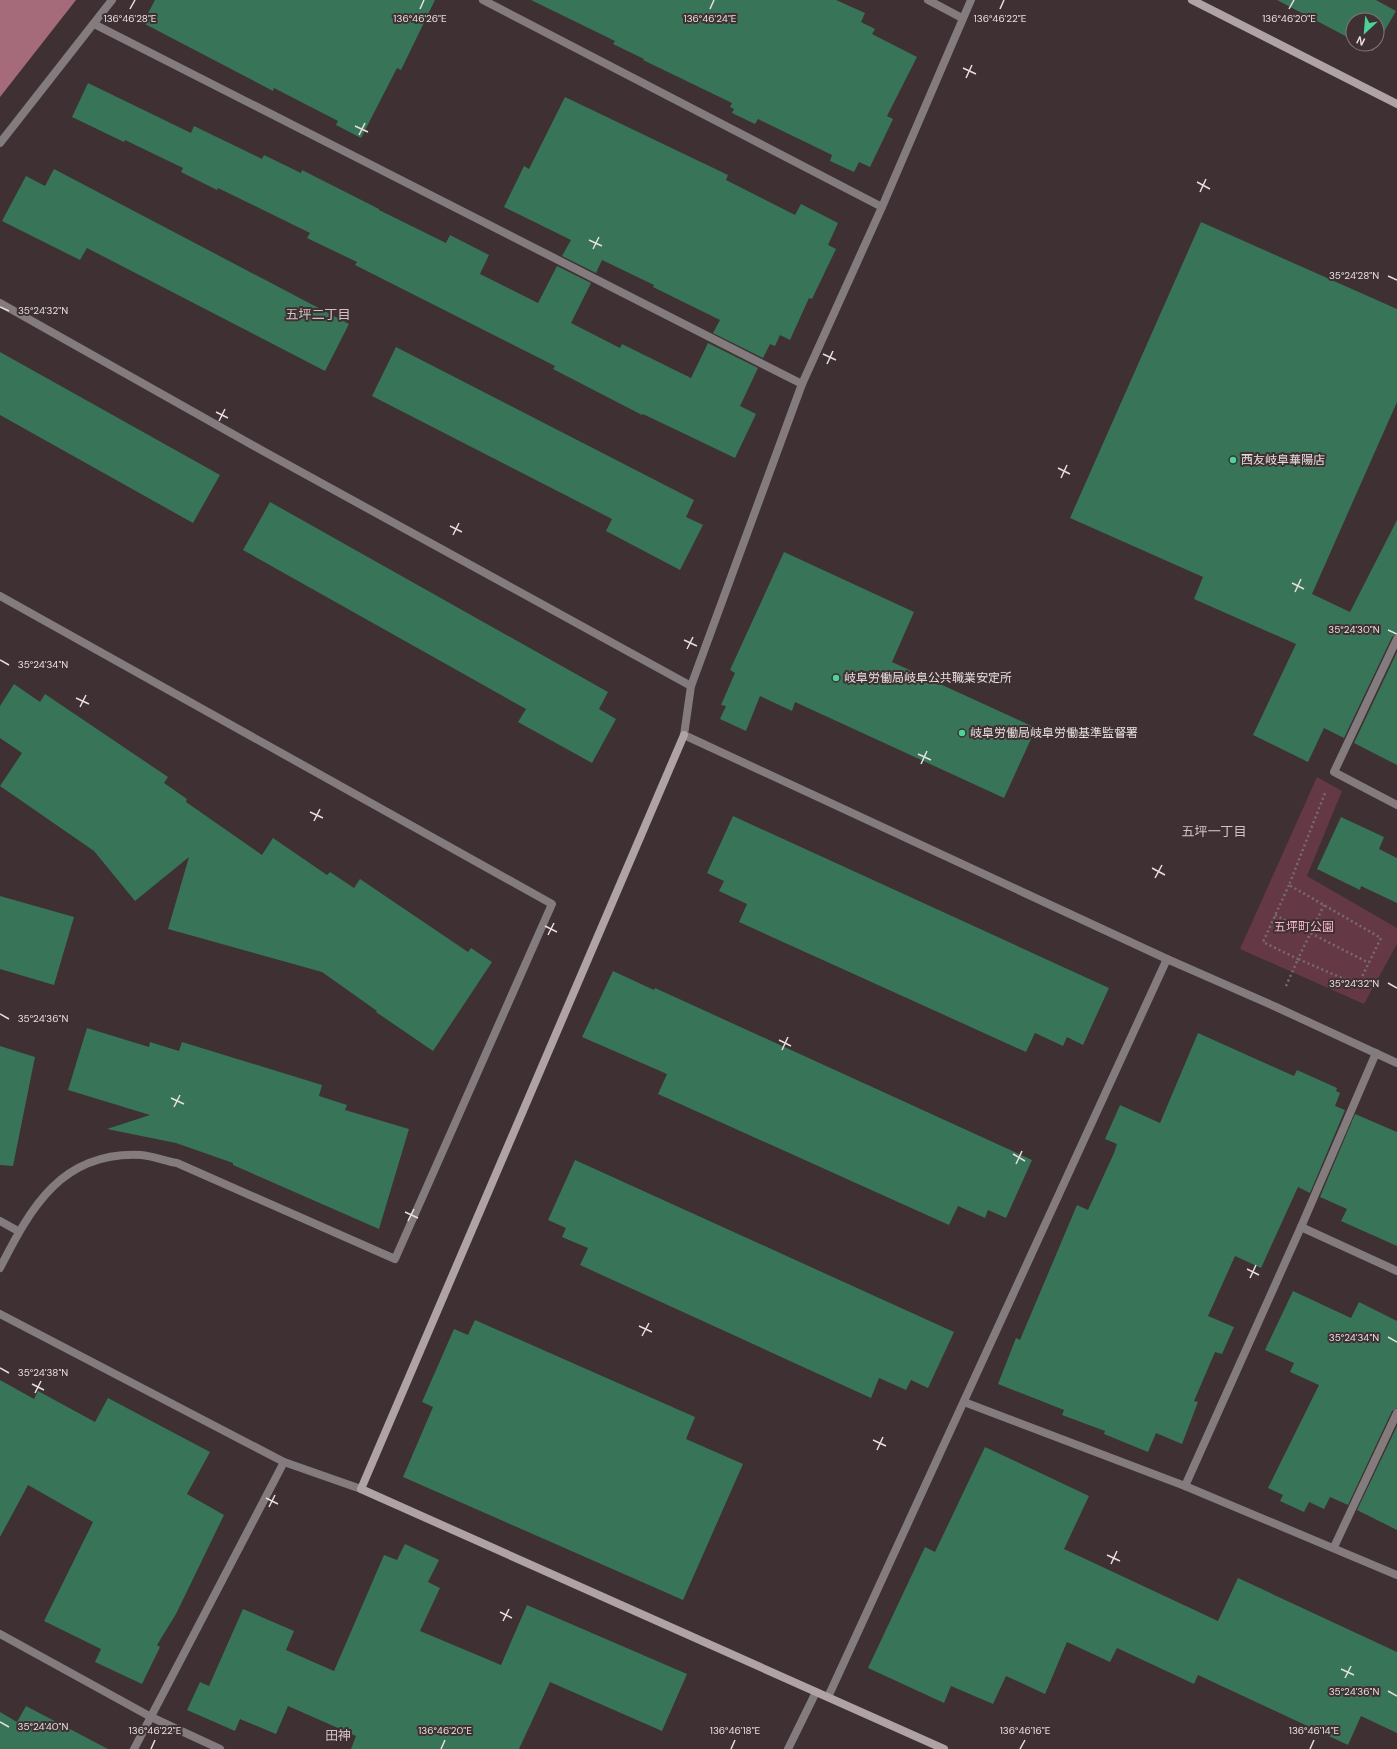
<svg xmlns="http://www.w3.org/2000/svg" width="1397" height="1749" font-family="'DM Sans','Noto Sans JP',sans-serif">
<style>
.green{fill:#653845}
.water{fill:#a56b7b}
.building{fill:#387458}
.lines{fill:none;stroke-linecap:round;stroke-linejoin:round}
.path{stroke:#776b6e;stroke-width:2.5;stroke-dasharray:2 3;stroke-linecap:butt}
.lane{stroke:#837b7d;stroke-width:8}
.street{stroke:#837b7d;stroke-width:8}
.secondary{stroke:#afa3a6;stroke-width:8}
.ticks{fill:none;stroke:#e7dee0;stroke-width:1.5}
.poi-dot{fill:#4cd39a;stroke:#3e3033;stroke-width:1.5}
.labels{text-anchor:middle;stroke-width:4;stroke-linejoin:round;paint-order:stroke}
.poi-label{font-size:12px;fill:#e7dee0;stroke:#3e3033;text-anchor:start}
.park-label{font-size:12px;fill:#feb7c9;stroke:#3e3033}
.neighbourhood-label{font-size:13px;fill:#d3c1c5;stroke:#3e3033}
.ticks-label{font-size:10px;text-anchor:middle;fill:#e7dee0;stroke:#3e3033;stroke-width:4;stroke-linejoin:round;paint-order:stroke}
</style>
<rect width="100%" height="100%" fill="#3e3033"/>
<!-- green -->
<path class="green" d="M 1317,777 L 1342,791 L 1307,876 L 1397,928 L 1397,944 L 1364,1004 L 1240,949 Z"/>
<!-- water -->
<path class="water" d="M 0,0 L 76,0 L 0,97 Z"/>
<!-- building -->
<g class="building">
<path d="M 155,0 L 435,0 L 401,70 L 397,68 L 361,138 L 336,125 L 338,121 L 274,88 L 273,91 L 143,23 Z"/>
<path d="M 531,0 L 836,0 L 865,13 L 861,22 L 875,29 L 872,34 L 917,57 L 887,116 L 893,119 L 870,167 L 859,162 L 854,172 L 830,161 L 832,155 L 758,119 L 755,124 L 732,113 L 734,109 L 730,107 L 732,103 L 643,60 L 644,59 L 613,44 L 615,41 Z"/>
<path d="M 1277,0 L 1376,0 L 1396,11 L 1373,51 L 1361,44 L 1377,44 L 1377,20 L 1353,20 L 1353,40 Z"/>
<path d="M 88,83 L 191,133 L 194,126 L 262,159 L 264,155 L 301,173 L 302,170 L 379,209 L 379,210 L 446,243 L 450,235 L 489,255 L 480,274 L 538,303 L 557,266 L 591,283 L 571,323 L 620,348 L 622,344 L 691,378 L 708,343 L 758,368 L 740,406 L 756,414 L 735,458 L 643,414 L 642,415 L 553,369 L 555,366 L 355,265 L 357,262 L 307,238 L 310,233 L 218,188 L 217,190 L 181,172 L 183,168 L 125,140 L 124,142 L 72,117 Z"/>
<path d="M 565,97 L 728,175 L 726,180 L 795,215 L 801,204 L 838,223 L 828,245 L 836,249 L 812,299 L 809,298 L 790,340 L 780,335 L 775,346 L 770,344 L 763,358 L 713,333 L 720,320 L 653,287 L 654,285 L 602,260 L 596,273 L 562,256 L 571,240 L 504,207 L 524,166 L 529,169 Z"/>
<path d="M 54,169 L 349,324 L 325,371 L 87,248 L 80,260 L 2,221 L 26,176 L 45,186 Z"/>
<path d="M 1201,222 L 1397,309 L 1397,402 L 1312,594 L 1350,612 L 1397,520 L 1397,634 L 1392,637 L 1344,738 L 1324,728 L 1308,762 L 1253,735 L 1296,644 L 1194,599 L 1203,577 L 1070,518 Z"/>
<path d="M 396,347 L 694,500 L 686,517 L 703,525 L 680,570 L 606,531 L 612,519 L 372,396 Z"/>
<path d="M 0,352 L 220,475 L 193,523 L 0,415 Z"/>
<path d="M 270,502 L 608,692 L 599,709 L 616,719 L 592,763 L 518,722 L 526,709 L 243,550 Z"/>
<path d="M 784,552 L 914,612 L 892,662 L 1036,728 L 1004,798 L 795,702 L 792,711 L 760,696 L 746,731 L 720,719 L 726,706 L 721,705 L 735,673 L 730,670 Z"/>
<path d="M 1397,652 L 1397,765 L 1354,743 Z"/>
<path d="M 14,684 L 40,702 L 45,694 L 168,777 L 164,783 L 187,799 L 186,802 L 262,855 L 273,838 L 327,875 L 330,872 L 354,888 L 360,879 L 468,952 L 471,948 L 492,962 L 433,1051 L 376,1012 L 377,1011 L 322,972 L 168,929 L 189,857 L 135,901 L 94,851 L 0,786 L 22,753 L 0,738 L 0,706 Z"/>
<path d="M 733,816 L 1109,988 L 1083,1045 L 1067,1037 L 1063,1046 L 1035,1033 L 1026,1052 L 739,922 L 747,904 L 719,891 L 724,881 L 707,873 Z"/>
<path d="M 1341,817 L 1384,837 L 1379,849 L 1397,858 L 1397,903 L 1361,886 L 1360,890 L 1317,869 Z"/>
<path d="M 0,896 L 74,917 L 54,985 L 0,969 Z"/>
<path d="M 613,971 L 654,990 L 655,988 L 1032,1160 L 1006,1218 L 988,1210 L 985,1218 L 958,1206 L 949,1225 L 658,1094 L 667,1074 L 582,1037 Z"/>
<path d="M 87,1028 L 149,1047 L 150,1042 L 179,1051 L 182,1042 L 322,1085 L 319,1096 L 347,1105 L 345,1110 L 409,1129 L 379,1229 L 233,1165 L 233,1163 L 176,1143 L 107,1129 L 150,1115 L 68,1090 Z"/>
<path d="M 1198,1033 L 1294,1076 L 1297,1070 L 1337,1088 L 1336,1091 L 1340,1093 L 1335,1106 L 1345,1110 L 1310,1193 L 1298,1187 L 1261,1268 L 1235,1256 L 1208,1316 L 1234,1327 L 1222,1354 L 1215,1352 L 1194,1401 L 1198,1402 L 1182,1444 L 1156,1433 L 1148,1452 L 1104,1434 L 1105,1431 L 1062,1415 L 1064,1410 L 998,1384 L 1016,1338 L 1020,1340 L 1077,1205 L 1088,1210 L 1114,1153 L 1117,1144 L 1105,1139 L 1120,1105 L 1160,1123 Z"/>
<path d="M 0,1046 L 35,1057 L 13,1166 L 0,1165 Z"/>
<path d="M 1355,1114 L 1397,1132 L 1397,1246 L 1341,1221 L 1347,1209 L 1320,1197 Z"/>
<path d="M 575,1160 L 954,1332 L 928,1388 L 911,1380 L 906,1390 L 879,1378 L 871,1398 L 580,1265 L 588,1248 L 562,1237 L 566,1228 L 548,1220 Z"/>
<path d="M 1293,1291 L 1351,1318 L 1359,1302 L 1397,1321 L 1397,1408 L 1392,1411 L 1348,1505 L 1330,1497 L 1324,1509 L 1309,1502 L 1304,1512 L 1280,1501 L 1283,1495 L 1268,1488 L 1319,1385 L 1290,1372 L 1294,1363 L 1265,1350 Z"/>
<path d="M 475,1320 L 695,1417 L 686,1439 L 743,1464 L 683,1600 L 403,1477 L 433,1407 L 422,1402 L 454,1329 L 468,1335 Z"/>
<path d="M 0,1380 L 34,1399 L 38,1391 L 95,1422 L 108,1398 L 210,1452 L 187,1494 L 224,1515 L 176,1614 L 157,1645 L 160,1647 L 142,1684 L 95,1662 L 101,1649 L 44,1621 L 93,1522 L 28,1485 L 0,1537 Z"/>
<path d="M 1397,1426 L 1397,1530 L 1357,1510 Z"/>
<path d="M 985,1447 L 1089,1496 L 1064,1549 L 1218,1621 L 1238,1578 L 1397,1652 L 1397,1733 L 1361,1716 L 1348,1745 L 1198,1675 L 1194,1684 L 1117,1648 L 1110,1662 L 1067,1642 L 1045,1694 L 1006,1676 L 993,1704 L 951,1686 L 944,1703 L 868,1668 L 925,1547 L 935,1552 Z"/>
<path d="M 405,1544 L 439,1560 L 428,1582 L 440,1588 L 420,1631 L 501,1665 L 527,1605 L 687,1674 L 662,1731 L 550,1682 L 519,1749 L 351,1749 L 356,1736 L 288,1706 L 276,1734 L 240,1719 L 235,1731 L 187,1710 L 200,1682 L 209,1686 L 243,1609 L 294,1631 L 286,1650 L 334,1671 L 384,1555 L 397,1560 Z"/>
<path d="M 26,1706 L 108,1749 L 0,1749 L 0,1712 L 17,1722 Z"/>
</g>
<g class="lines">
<!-- path -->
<g class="path">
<path d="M 1289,885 L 1263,942 L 1298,959 L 1324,905"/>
<path d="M 1275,915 L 1369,963"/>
<path d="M 1286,986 L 1298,959 L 1358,985 L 1381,938 L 1289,885 L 1325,793"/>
</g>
<!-- lane -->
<g class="lane">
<path d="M 0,596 L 552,904 L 395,1259 L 177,1163 C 165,1161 153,1156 141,1155 C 62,1151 31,1207 0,1268"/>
<path d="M 0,1221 L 18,1231"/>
<path d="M 788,1749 L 816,1692"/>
</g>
<!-- street -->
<g class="street">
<path d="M 483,0 L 882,207"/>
<path d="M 928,0 L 962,18"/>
<path d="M 971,0 L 882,207 L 802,384 L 691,686 L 684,735 L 1167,959 L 1276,1007 L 1397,1063"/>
<path d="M 94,24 L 802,384"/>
<path d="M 0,143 L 112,0"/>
<path d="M 0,303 L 263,451 L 691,686"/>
<path d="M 1397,639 L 1334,772 L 1397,805"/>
<path d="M 1301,1227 L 1397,1271"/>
<path d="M 0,1314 L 284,1462 L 361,1489"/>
<path d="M 964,1402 L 1185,1486 L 1397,1575"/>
<path d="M 1185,1486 L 1301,1227 L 1376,1053"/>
<path d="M 1334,1547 L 1397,1413"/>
<path d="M 0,1634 L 151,1717 L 220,1749"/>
<path d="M 828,1697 L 1167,959"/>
<path d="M 134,1749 L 284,1462"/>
</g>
<!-- secondary -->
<g class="secondary">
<path d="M 1192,0 L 1397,104"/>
<path d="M 684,735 L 361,1489 L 944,1749"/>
</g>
</g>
<!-- ticks -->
<path class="ticks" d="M 130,9 L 135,0M 420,9 L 424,0M 710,9 L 714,0M 1000,9 L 1004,0M 1289,9 L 1294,0M 963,68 L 976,74M 966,78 L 972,65M 355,126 L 368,132M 359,135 L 365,123M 1197,182 L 1210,189M 1200,192 L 1206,179M 589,240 L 602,246M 593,249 L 599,237M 1388,276 L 1397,280M 0,307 L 9,311M 823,354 L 836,360M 827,364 L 833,351M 216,412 L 228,418M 219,421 L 225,409M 1058,468 L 1070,474M 1061,478 L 1067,465M 450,526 L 462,532M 453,535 L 459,523M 1292,583 L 1304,589M 1295,592 L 1301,579M 1388,630 L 1397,634M 684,640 L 697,646M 687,649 L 693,637M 0,660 L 9,665M 76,698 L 89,704M 80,707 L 86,695M 918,754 L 931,760M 921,764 L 927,751M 310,812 L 323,818M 314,821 L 320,809M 1152,868 L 1165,875M 1155,878 L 1162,865M 545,926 L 557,932M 548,935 L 554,923M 1388,983 L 1397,988M 0,1014 L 9,1019M 779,1040 L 791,1046M 782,1050 L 788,1037M 171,1098 L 184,1104M 174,1107 L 180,1095M 1013,1154 L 1025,1161M 1016,1164 L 1022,1151M 405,1212 L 418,1218M 408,1221 L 414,1209M 1247,1269 L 1259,1275M 1250,1278 L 1256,1265M 639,1326 L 652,1332M 642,1336 L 649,1323M 1388,1337 L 1397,1342M 0,1368 L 9,1373M 32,1384 L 44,1390M 35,1393 L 41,1381M 873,1440 L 886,1446M 877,1450 L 883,1437M 266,1498 L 278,1504M 269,1507 L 275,1495M 1107,1555 L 1120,1561M 1111,1564 L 1117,1551M 500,1612 L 512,1618M 503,1621 L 509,1609M 1341,1669 L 1354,1675M 1345,1678 L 1351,1666M 1388,1691 L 1397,1696M 0,1722 L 9,1727M 151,1749 L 155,1740M 441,1749 L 445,1740M 731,1749 L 735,1740M 1020,1749 L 1025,1740M 1310,1749 L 1314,1740"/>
<!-- markers -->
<g class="poi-dot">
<circle cx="1233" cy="460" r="4"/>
<circle cx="836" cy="678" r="4"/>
<circle cx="962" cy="733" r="4"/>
</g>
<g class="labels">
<!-- poi labels -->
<g class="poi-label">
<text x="1241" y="464">西友岐阜華陽店</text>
<text x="844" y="682">岐阜労働局岐阜公共職業安定所</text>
<text x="970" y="737">岐阜労働局岐阜労働基準監督署</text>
</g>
<!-- park labels -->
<g class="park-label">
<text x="1304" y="931">五坪町公園</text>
</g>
<!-- neighbourhood labels -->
<g class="neighbourhood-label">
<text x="318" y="319">五坪二丁目</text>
<text x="1214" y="836">五坪一丁目</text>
<text x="338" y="1740">田神</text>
</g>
</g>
<g class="ticks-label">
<text x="130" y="22">136°46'28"E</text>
<text x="420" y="22">136°46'26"E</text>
<text x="710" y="22">136°46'24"E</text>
<text x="1000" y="22">136°46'22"E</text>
<text x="1289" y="22">136°46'20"E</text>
<text x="1354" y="279">35°24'28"N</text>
<text x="43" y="314">35°24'32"N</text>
<text x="1354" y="633">35°24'30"N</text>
<text x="43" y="668">35°24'34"N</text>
<text x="1354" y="987">35°24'32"N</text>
<text x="43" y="1022">35°24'36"N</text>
<text x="1354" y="1341">35°24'34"N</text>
<text x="43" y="1376">35°24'38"N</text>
<text x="1354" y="1695">35°24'36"N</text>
<text x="43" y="1730">35°24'40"N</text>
<text x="155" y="1734">136°46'22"E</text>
<text x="445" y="1734">136°46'20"E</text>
<text x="735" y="1734">136°46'18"E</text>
<text x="1025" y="1734">136°46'16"E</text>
<text x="1314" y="1734">136°46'14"E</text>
</g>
<!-- north arrow -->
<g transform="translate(1365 32) rotate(206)"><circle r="19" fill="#3e3033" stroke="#827678"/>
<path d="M0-3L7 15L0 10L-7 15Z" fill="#4cd39a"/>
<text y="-6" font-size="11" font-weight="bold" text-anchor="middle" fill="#e7dee0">N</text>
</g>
</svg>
